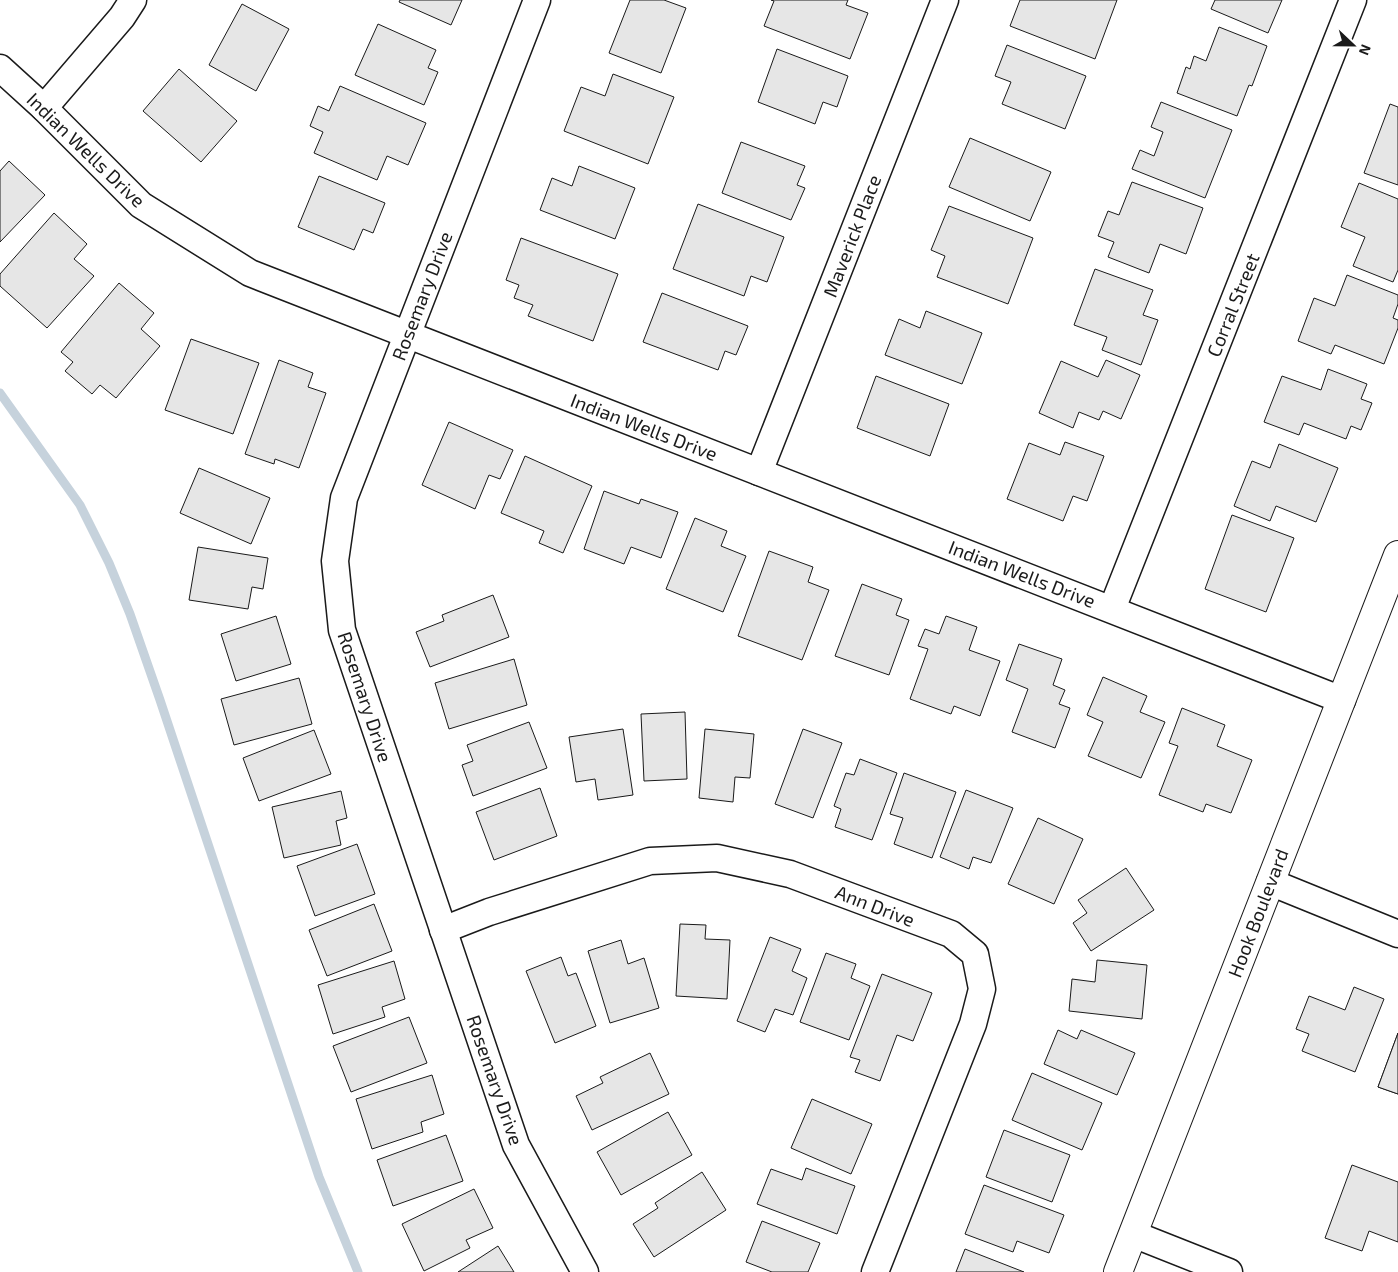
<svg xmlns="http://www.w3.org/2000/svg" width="1398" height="1272" font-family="'Exo 2',sans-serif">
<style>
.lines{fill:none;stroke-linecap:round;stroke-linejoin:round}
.stream{stroke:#c6d2dc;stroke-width:9}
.building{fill:#e6e6e6;stroke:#1a1a1a}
.street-casing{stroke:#1a1a1a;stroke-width:29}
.secondary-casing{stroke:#1a1a1a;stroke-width:30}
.street{stroke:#fff;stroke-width:26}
.secondary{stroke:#fff;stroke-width:28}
.labels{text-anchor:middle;stroke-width:4;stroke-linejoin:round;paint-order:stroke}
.street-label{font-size:19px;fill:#1a1a1a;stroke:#fff}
</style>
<rect width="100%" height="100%" fill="#fff"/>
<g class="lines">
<!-- stream -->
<path class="stream" d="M 0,393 L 80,505 L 109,563 L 130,614 L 160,700 L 319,1177 L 358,1272"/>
</g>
<!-- building -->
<g class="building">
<path d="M 400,0 L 462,0 L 451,25 L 399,2 Z"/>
<path d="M 630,0 L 664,0 L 686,8 L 661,73 L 609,53 Z"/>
<path d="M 771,0 L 848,0 L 846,5 L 868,13 L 850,59 L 764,26 L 774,1 Z"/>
<path d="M 1020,0 L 1117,0 L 1095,59 L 1010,26 Z"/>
<path d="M 1215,0 L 1282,0 L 1268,33 L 1211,9 Z"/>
<path d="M 242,4 L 289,29 L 256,91 L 209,65 Z"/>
<path d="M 378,24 L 436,50 L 428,68 L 438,72 L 424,105 L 355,75 Z"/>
<path d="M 1219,27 L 1267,46 L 1252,86 L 1249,85 L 1237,116 L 1177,93 L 1186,67 L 1190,69 L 1194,56 L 1206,61 Z"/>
<path d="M 1007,45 L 1086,76 L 1065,129 L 1002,104 L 1011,82 L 995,76 Z"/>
<path d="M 777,49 L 848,76 L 837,107 L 823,102 L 815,124 L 758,102 Z"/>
<path d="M 179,69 L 237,121 L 201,162 L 143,111 Z"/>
<path d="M 613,74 L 674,97 L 648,164 L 564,131 L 581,87 L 605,96 Z"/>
<path d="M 340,86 L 426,123 L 408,165 L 387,156 L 377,180 L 314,153 L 323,132 L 310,126 L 318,106 L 329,111 Z"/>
<path d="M 1161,102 L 1232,130 L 1205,198 L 1132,169 L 1140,150 L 1154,156 L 1163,132 L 1151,127 Z"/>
<path d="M 1390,104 L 1398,107 L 1398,185 L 1364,173 Z"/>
<path d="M 970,138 L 1051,172 L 1030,221 L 949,187 Z"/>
<path d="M 741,142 L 805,166 L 797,185 L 805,188 L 791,220 L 722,193 Z"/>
<path d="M 9,161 L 45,195 L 0,242 L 0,171 Z"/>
<path d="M 579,166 L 635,188 L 615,239 L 540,210 L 552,178 L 572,186 Z"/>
<path d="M 319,176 L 385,203 L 373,233 L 363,229 L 354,250 L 298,227 Z"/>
<path d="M 1132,182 L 1203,208 L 1186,254 L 1160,244 L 1149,273 L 1108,257 L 1114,242 L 1098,236 L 1108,211 L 1119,215 Z"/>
<path d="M 1359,183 L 1398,199 L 1398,270 L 1393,282 L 1353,266 L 1365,237 L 1341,227 Z"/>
<path d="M 698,204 L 784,237 L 767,282 L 751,276 L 744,296 L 673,269 Z"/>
<path d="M 949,206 L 1033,238 L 1008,304 L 937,277 L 945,256 L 931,250 Z"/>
<path d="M 54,213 L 87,244 L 74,259 L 94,276 L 47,328 L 0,286 L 0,274 Z"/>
<path d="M 521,238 L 618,274 L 593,341 L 528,316 L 533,305 L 514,298 L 519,285 L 506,280 Z"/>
<path d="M 1095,269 L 1153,290 L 1143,315 L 1158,320 L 1141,365 L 1102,350 L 1107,337 L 1074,325 Z"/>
<path d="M 1347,275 L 1398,295 L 1398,304 L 1393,318 L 1398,320 L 1398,328 L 1384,364 L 1335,345 L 1331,354 L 1298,341 L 1314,298 L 1335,306 Z"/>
<path d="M 119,283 L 154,313 L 141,329 L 160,346 L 116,398 L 100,385 L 92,394 L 65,371 L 73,362 L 61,352 Z"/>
<path d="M 662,293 L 748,326 L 736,355 L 725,351 L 718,370 L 643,342 Z"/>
<path d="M 926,311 L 982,333 L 962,384 L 885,355 L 899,319 L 920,328 Z"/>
<path d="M 191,339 L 259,363 L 233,434 L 165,410 Z"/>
<path d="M 279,360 L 313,373 L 308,387 L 326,393 L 299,468 L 275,459 L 274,464 L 245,454 Z"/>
<path d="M 1106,360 L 1140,375 L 1121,419 L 1103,411 L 1099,420 L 1079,412 L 1073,428 L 1039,413 L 1061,361 L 1098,377 Z"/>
<path d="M 1328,369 L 1367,384 L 1361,399 L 1372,403 L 1361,430 L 1351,426 L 1346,439 L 1304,423 L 1299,435 L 1264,422 L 1282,376 L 1321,390 Z"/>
<path d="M 876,376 L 949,404 L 930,456 L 857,428 Z"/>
<path d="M 449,422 L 513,450 L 500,479 L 489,475 L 475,509 L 422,485 Z"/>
<path d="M 1065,442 L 1104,456 L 1087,501 L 1073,496 L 1063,521 L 1007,499 L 1029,443 L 1060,455 Z"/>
<path d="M 1279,444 L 1338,468 L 1316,522 L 1276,506 L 1270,521 L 1234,506 L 1252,461 L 1270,468 Z"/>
<path d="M 525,456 L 592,486 L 563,553 L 539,543 L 544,531 L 501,513 Z"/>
<path d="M 199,468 L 270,498 L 251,544 L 180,513 Z"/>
<path d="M 604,491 L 639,504 L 641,499 L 678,512 L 661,558 L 631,547 L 624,564 L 584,549 Z"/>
<path d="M 1232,515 L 1294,538 L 1266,612 L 1205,589 Z"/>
<path d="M 695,518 L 727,531 L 721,546 L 746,556 L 723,612 L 666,589 Z"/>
<path d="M 198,547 L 268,558 L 263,589 L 252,587 L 248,609 L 189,600 Z"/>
<path d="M 769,551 L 813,567 L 808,582 L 829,590 L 802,660 L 738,636 Z"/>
<path d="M 862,584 L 902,599 L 896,615 L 909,620 L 889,675 L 835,656 Z"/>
<path d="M 493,595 L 509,637 L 430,667 L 416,632 L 444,621 L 442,615 Z"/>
<path d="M 276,616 L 291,664 L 236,681 L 221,634 Z"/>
<path d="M 946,616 L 977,627 L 969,650 L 1000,661 L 980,716 L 954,706 L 951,714 L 910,699 L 928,649 L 918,646 L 925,629 L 939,634 Z"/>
<path d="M 1019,644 L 1062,659 L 1053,685 L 1065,690 L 1059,704 L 1070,708 L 1055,748 L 1012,732 L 1028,689 L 1006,680 Z"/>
<path d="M 514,659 L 527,705 L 449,729 L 435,683 Z"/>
<path d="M 1103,677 L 1147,696 L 1140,712 L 1165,722 L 1141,778 L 1088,756 L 1103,722 L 1087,715 Z"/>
<path d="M 299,678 L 312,724 L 234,745 L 221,699 Z"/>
<path d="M 1182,708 L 1225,725 L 1217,746 L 1252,760 L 1231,813 L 1206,804 L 1203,812 L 1159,795 L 1178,746 L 1169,743 Z"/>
<path d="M 685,712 L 687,779 L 644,781 L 641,714 Z"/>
<path d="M 529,722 L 547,768 L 473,796 L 462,765 L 473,761 L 467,745 Z"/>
<path d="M 623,729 L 633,795 L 598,800 L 595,779 L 576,782 L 569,737 Z"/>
<path d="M 705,729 L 754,734 L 750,778 L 735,777 L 733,802 L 699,798 Z"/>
<path d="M 803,729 L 842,743 L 813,818 L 775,804 Z"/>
<path d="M 314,730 L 331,774 L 259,801 L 243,758 Z"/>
<path d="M 860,759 L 897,773 L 872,840 L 835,827 L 841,809 L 834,806 L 846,773 L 854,775 Z"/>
<path d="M 904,773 L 956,792 L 932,858 L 894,844 L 903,818 L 890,814 Z"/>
<path d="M 540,788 L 557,836 L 494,860 L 476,812 Z"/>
<path d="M 966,790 L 1013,808 L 991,863 L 973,857 L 969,869 L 940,857 Z"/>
<path d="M 341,791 L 347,818 L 336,821 L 341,845 L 284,858 L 272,807 Z"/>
<path d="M 1038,818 L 1083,839 L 1054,904 L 1008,884 Z"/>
<path d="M 357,844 L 375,894 L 315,916 L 297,866 Z"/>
<path d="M 1126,868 L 1154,910 L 1091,951 L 1073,923 L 1087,913 L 1078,900 Z"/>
<path d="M 374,904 L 392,951 L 327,976 L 309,930 Z"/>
<path d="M 680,924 L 706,925 L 705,939 L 730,940 L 727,999 L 676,996 Z"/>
<path d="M 770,937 L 801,949 L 792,971 L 807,978 L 793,1015 L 775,1009 L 765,1032 L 737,1021 Z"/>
<path d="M 621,940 L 628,964 L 644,958 L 659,1008 L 610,1023 L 588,951 Z"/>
<path d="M 826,953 L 856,964 L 851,978 L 870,986 L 849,1040 L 800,1022 Z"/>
<path d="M 561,957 L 568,976 L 576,973 L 596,1026 L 555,1043 L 526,971 Z"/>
<path d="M 1097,960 L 1147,965 L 1142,1019 L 1069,1011 L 1072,979 L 1095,982 Z"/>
<path d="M 394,961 L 405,999 L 382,1007 L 385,1017 L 333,1034 L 318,985 Z"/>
<path d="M 882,974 L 932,993 L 913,1041 L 897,1035 L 880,1081 L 855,1072 L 860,1060 L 850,1057 Z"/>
<path d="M 1354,987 L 1384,999 L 1355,1072 L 1302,1051 L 1309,1034 L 1296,1029 L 1309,996 L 1345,1010 Z"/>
<path d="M 409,1017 L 427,1063 L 351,1092 L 333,1046 Z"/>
<path d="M 1058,1030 L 1077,1039 L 1081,1030 L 1135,1053 L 1117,1095 L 1044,1064 Z"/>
<path d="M 1398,1033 L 1398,1094 L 1378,1087 Z"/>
<path d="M 1398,1033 L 1398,1094 L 1378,1087 Z"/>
<path d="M 650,1053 L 669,1094 L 592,1130 L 576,1096 L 603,1083 L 600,1077 Z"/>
<path d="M 1032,1073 L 1102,1103 L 1082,1150 L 1012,1120 Z"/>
<path d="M 432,1075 L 444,1114 L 421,1122 L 423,1132 L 372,1149 L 356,1099 Z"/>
<path d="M 812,1099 L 872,1124 L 851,1174 L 791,1148 Z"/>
<path d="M 668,1112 L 692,1155 L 621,1195 L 597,1152 Z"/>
<path d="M 1004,1130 L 1070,1155 L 1052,1202 L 986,1177 Z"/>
<path d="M 446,1135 L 463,1181 L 393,1206 L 377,1160 Z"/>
<path d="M 1352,1165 L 1398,1182 L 1398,1242 L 1369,1231 L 1362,1251 L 1325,1238 Z"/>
<path d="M 806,1168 L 855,1186 L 837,1234 L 757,1204 L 771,1169 L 802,1180 Z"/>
<path d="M 702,1172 L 726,1210 L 654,1257 L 633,1224 L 658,1208 L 655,1203 Z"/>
<path d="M 984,1185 L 1064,1215 L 1049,1253 L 1017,1241 L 1013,1252 L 965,1234 Z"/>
<path d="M 474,1189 L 493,1228 L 466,1240 L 470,1248 L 424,1271 L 402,1224 Z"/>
<path d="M 762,1221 L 820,1243 L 808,1272 L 772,1272 L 746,1262 Z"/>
<path d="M 498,1246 L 514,1272 L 458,1272 Z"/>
<path d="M 965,1249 L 1024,1272 L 956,1272 Z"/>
</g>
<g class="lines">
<!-- street casing -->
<g class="street-casing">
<g id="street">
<path d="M 537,0 L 344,498 L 335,561 L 342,630 L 516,1145 L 585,1272"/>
<path d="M 0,68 L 44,108 L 141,205 L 250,273 L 1342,700"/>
<path d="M 44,108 L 122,17 L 133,0"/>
<path d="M 759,472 L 945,0"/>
<path d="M 1112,609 L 1353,0"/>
<path d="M 1270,882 L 1398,934"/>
<path d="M 443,930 L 489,912 L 650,861 L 717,858 L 790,874 L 951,934 L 975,954 L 982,989 L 973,1024 L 875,1272"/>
<path d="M 1133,1234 L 1229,1272"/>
</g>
</g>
<!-- secondary casing -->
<g class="secondary-casing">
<path id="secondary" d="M 1118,1272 L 1398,555"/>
</g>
<!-- street -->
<use href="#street" class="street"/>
<!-- secondary -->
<use href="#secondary" class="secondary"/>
</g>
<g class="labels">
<!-- street labels -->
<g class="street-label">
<text transform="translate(86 150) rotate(44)" y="7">Indian Wells Drive</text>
<text transform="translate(852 236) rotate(-69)" y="7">Maverick Place</text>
<text transform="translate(422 296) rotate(-69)" y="7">Rosemary Drive</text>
<text transform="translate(1233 305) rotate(-68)" y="7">Corral Street</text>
<text transform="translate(644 427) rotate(21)" y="7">Indian Wells Drive</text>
<text transform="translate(1022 574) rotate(21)" y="7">Indian Wells Drive</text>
<text transform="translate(365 697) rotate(72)" y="7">Rosemary Drive</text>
<text transform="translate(875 906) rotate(21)" y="7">Ann Drive</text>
<text transform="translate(1258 913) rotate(-69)" y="7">Hook Boulevard</text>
<text transform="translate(495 1080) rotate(71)" y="7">Rosemary Drive</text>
</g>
</g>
<!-- north arrow -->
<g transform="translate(1353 45) rotate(112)" stroke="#ffffff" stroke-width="4" paint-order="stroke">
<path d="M0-4L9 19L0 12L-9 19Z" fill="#1a1a1a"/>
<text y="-8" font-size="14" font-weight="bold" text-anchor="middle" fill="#1a1a1a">N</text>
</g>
</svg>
